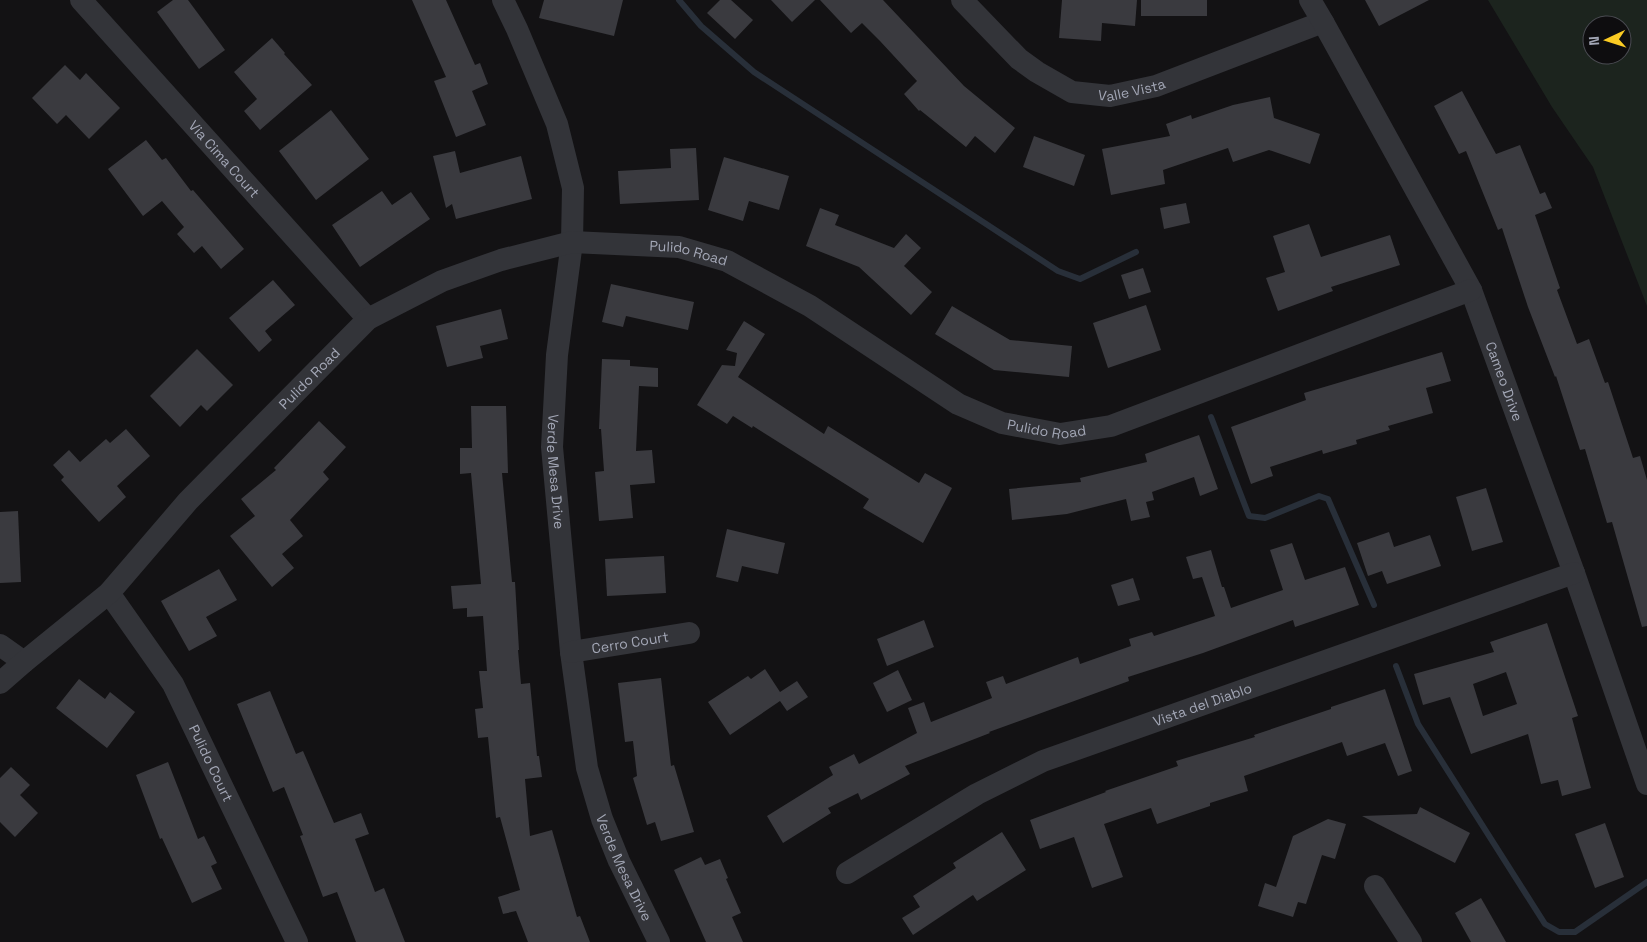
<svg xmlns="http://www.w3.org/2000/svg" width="1647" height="942" font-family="'Space Grotesk',sans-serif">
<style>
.green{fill:#1c241e;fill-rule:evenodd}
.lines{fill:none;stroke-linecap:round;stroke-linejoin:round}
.stream{stroke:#282f39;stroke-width:6}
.building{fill:#3a3a3f;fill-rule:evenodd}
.street{stroke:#333439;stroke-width:22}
.labels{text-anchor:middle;stroke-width:4.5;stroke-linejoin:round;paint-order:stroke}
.street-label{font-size:14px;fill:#a3a7b6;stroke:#0e0d0f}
</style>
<rect width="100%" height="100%" fill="#131214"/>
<!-- green -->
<path class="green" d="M 1488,0 L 1647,0 L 1647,306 L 1593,167 L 1552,107 ZM 1592,25 L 1622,25 L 1622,55 L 1592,55 Z"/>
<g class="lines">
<!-- stream -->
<g class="stream">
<path d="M 679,0 L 701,26 L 754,72 L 1058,271 L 1080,279 L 1136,252"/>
<path d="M 1211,417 L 1249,516 L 1265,518 L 1319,496 L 1328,499 L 1374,605"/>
<path d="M 1396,666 L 1418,724 L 1545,924 L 1559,932 L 1575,932 L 1647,882"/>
</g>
</g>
<!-- building -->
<g class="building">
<path d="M 173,0 L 188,0 L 225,50 L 199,69 L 157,12 Z"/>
<path d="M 412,0 L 446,0 L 475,65 L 480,63 L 488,84 L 472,91 L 486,125 L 456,137 L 434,81 L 446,77 Z"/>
<path d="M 544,0 L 623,0 L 614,36 L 539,18 Z"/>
<path d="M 720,0 L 731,0 L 753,20 L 735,39 L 707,13 Z"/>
<path d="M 771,0 L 815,0 L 792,22 Z"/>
<path d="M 820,0 L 883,0 L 964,86 L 1015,128 L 995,153 L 975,136 L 966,147 L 920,110 L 919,111 L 904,94 L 917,81 L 880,41 L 862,23 L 851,33 Z"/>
<path d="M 1062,0 L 1137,0 L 1135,26 L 1102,23 L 1101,41 L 1059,38 Z"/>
<rect x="1141" y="0" width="66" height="16"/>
<path d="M 1365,0 L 1429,0 L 1379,26 Z"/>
<path d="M 272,38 L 285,53 L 284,54 L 312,85 L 260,130 L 244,111 L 257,99 L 234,72 Z"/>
<path d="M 65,65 L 80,80 L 86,73 L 120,108 L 89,139 L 66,115 L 57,124 L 32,98 Z"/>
<path d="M 1462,91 L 1496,154 L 1520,145 L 1540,194 L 1545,192 L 1552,208 L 1535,215 L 1560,288 L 1557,290 L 1577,344 L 1589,339 L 1605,383 L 1608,382 L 1633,458 L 1640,456 L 1647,480 L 1647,626 L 1642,627 L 1612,522 L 1607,523 L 1585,449 L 1580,450 L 1556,376 L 1555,377 L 1528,307 L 1502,228 L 1498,230 L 1466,151 L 1459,154 L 1434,106 Z"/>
<path d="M 1270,97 L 1274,118 L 1320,134 L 1310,164 L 1269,150 L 1233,162 L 1228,148 L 1163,170 L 1165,184 L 1111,195 L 1102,149 L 1170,136 L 1166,124 L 1191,115 L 1192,119 L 1233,105 Z"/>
<path d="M 331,110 L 369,159 L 316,200 L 279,151 Z"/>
<path d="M 1034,136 L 1085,155 L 1074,186 L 1023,167 Z"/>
<path d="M 146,140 L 162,160 L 166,158 L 191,191 L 193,190 L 244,249 L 221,269 L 202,246 L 194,253 L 177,234 L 184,227 L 162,201 L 143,216 L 108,169 Z"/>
<path d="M 696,148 L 699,200 L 620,204 L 618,171 L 671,168 L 670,149 Z"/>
<path d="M 455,151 L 460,173 L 521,156 L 532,199 L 456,219 L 452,204 L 446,208 L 433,156 Z"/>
<path d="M 724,157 L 789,176 L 779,210 L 749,201 L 743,221 L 708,210 Z"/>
<path d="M 382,191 L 392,205 L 411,192 L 430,219 L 360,267 L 332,225 Z"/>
<path d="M 1186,203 L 1190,223 L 1164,229 L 1160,208 Z"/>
<path d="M 820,208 L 839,215 L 835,225 L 894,248 L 906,234 L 921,248 L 904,266 L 932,292 L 911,315 L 859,267 L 806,246 Z"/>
<path d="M 1309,224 L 1321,257 L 1390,235 L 1400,265 L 1331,287 L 1333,291 L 1278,311 L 1266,278 L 1285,272 L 1273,236 Z"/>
<path d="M 1143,268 L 1151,292 L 1129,299 L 1121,275 Z"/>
<path d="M 273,280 L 295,305 L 265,331 L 272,340 L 259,352 L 229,318 Z"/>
<path d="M 611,284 L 694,302 L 688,330 L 626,316 L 623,327 L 602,322 Z"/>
<path d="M 1146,305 L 1161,350 L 1108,368 L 1093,323 Z"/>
<path d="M 952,306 L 1010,340 L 1072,346 L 1069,377 L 994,370 L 935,334 Z"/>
<path d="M 501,309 L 508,339 L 480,346 L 483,358 L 447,367 L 436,326 Z"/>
<path d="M 744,321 L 765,334 L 738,377 L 824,434 L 828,426 L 919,483 L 925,473 L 952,488 L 923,543 L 863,508 L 869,499 L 753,426 L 752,428 L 733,416 L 727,424 L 697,405 L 722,365 L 735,366 L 737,353 L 726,350 Z"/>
<path d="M 197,349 L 233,385 L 207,411 L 201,405 L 180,427 L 150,396 Z"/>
<path d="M 1442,352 L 1451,381 L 1426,388 L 1433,413 L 1388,426 L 1390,430 L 1356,440 L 1357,444 L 1323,454 L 1322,450 L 1270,467 L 1273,476 L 1251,484 L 1231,427 L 1306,400 L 1304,393 Z"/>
<path d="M 602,359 L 630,360 L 630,366 L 658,368 L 658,387 L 639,386 L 636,451 L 652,450 L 655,483 L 630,485 L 633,518 L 599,521 L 595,472 L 604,471 L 601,429 L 599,429 Z"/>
<path d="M 471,406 L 506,406 L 508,473 L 502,473 L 512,582 L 515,582 L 519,650 L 518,650 L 521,684 L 530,683 L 537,756 L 539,756 L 542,777 L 525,779 L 530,836 L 552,830 L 577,917 L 580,916 L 590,942 L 528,942 L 516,911 L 503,914 L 498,897 L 520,890 L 500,817 L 496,818 L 488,737 L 478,738 L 475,709 L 483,708 L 479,671 L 487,671 L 483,616 L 467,617 L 467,608 L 453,609 L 451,586 L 481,584 L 471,473 L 460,474 L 460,448 L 472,448 Z"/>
<path d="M 319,421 L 346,447 L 323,472 L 329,479 L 290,520 L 303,536 L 282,554 L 294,568 L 272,587 L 230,536 L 255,516 L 241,499 L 276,470 L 274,468 Z"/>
<path d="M 126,429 L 150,456 L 117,486 L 126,497 L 99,522 L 61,480 L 64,477 L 53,465 L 69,450 L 80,462 L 106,439 L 110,443 Z"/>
<path d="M 1199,435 L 1218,489 L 1200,496 L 1194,477 L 1152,492 L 1154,500 L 1146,502 L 1150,517 L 1131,521 L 1126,499 L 1067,514 L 1012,520 L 1009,489 L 1081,482 L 1080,478 L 1147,462 L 1145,454 Z"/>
<path d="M 1486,488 L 1503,542 L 1472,551 L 1456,497 Z"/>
<path d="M 18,511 L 21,582 L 0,583 L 0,512 Z"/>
<path d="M 727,529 L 785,543 L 778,574 L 742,566 L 738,582 L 716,577 Z"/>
<path d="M 1389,532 L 1394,547 L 1430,535 L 1441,566 L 1387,584 L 1382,571 L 1368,576 L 1357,543 Z"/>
<path d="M 1292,543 L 1305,580 L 1345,567 L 1359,605 L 1295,627 L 1293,620 L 1203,653 L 1128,677 L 1129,681 L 989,732 L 990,733 L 905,766 L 910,774 L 861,800 L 858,793 L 828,808 L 831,813 L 783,843 L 767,816 L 833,775 L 829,767 L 854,754 L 859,764 L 917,733 L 908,708 L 924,702 L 931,722 L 992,698 L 986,682 L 1003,676 L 1006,684 L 1078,657 L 1080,664 L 1131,646 L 1129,639 L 1152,632 L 1154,636 L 1215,616 L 1202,577 L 1193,579 L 1186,557 L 1211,550 L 1222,587 L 1224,587 L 1231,608 L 1283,590 L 1270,550 Z"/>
<path d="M 664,556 L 666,593 L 607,596 L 605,559 Z"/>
<path d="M 219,569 L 237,600 L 206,617 L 217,636 L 189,651 L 161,601 Z"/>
<path d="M 1133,578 L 1140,600 L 1118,606 L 1111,585 Z"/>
<path d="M 924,620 L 934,647 L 887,666 L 877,639 Z"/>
<path d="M 1547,623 L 1578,716 L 1572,718 L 1591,788 L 1562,796 L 1558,780 L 1541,784 L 1528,734 L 1471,754 L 1450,697 L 1423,705 L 1414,674 L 1494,652 L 1490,642 ZM 1506,672 L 1517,704 L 1483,716 L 1473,684 Z"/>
<path d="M 765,669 L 780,692 L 797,681 L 808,697 L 787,711 L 780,701 L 730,735 L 708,702 L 748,676 L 751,679 Z"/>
<path d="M 898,670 L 912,700 L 887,712 L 873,683 Z"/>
<path d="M 661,678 L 671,766 L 674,765 L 694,832 L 661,841 L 655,822 L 647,825 L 633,778 L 637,776 L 633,741 L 625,742 L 618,683 Z"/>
<path d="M 79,679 L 105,699 L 110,692 L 135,712 L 107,748 L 56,708 Z"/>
<path d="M 1385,689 L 1412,771 L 1398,776 L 1385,743 L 1347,756 L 1342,742 L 1244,776 L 1248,791 L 1210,803 L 1210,806 L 1157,824 L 1151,808 L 1104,824 L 1123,877 L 1092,888 L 1074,837 L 1040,849 L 1030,820 L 1106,792 L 1105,791 L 1178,766 L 1176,761 L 1255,737 L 1254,735 L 1331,709 L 1331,707 Z"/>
<path d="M 270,691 L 296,754 L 303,751 L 334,823 L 361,813 L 369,834 L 355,839 L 375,892 L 384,888 L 405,942 L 356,942 L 337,892 L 323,897 L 300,836 L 303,835 L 284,787 L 273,792 L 237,704 Z"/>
<path d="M 168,762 L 198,839 L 204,836 L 217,863 L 211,866 L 222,889 L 192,903 L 162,838 L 160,839 L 136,775 Z"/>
<path d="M 11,767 L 30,785 L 20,795 L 38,813 L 15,837 L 0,822 L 0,778 Z"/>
<path d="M 1420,807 L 1470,833 L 1455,863 L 1362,816 L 1417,814 Z"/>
<path d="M 1328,819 L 1346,824 L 1335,859 L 1322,855 L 1306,904 L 1298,902 L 1293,917 L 1258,906 L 1265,883 L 1276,887 L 1293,836 Z"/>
<path d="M 1605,823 L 1624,877 L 1595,888 L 1575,834 Z"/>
<path d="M 1002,832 L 1026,870 L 977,901 L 973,895 L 913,935 L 902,918 L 920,907 L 913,896 L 956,868 L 953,863 Z"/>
<path d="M 701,857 L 705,865 L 720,859 L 728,878 L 726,879 L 741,913 L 732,917 L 743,942 L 706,942 L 674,870 Z"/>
<path d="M 1481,898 L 1506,942 L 1471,942 L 1455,913 Z"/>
</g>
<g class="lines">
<!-- street -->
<g class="street">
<path id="s1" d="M 81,0 L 368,319"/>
<path id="s2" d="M 503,0 L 517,29 L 557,124 L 573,188 L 572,242 L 557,355 L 552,447 L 571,652 L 587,768 L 602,819 L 619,861 L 659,942"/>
<path id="s3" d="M 962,0 L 1019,59 L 1037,72 L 1072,92 L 1110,96 L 1156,86 L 1323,22"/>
<path id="s4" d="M 1310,0 L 1323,22 L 1471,290 L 1574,573 L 1647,784"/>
<path id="s5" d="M 109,593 L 173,684 L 297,942"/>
<path d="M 0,645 L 24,662"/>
<path id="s6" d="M 571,652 L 689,633"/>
<path id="s7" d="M 0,683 L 24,662 L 109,593 L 188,501 L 368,319 L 442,281 L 501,260 L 572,242 L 679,247 L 727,261 L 810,306 L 958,404 L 1002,423 L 1060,434 L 1111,426 L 1471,290"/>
<path id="s8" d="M 847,873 L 977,794 L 1043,761 L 1574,573"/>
<path d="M 1375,886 L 1411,942"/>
</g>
</g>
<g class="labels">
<!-- street labels -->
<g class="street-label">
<text dy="5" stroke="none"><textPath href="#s3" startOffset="205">Valle Vista</textPath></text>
<text dy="5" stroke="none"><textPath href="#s1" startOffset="214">Via Cima Court</textPath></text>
<text dy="5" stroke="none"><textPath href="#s7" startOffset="855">Pulido Road</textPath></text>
<text dy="5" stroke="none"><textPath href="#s7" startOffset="435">Pulido Road</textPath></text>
<text dy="5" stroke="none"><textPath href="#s4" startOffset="429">Cameo Drive</textPath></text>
<text dy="5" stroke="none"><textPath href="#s7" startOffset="1260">Pulido Road</textPath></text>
<text dy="5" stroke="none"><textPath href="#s2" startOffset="486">Verde Mesa Drive</textPath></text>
<text dy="5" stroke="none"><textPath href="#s6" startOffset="60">Cerro Court</textPath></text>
<text dy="5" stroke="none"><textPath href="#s8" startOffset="395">Vista del Diablo</textPath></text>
<text dy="5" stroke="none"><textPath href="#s5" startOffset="199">Pulido Court</textPath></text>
<text dy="5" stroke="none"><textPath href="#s2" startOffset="891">Verde Mesa Drive</textPath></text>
</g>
</g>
<!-- north arrow -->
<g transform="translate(1607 40) rotate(266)"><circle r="24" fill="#0e0d0f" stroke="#4a4b52"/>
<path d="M0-4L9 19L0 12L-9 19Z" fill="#fbcb23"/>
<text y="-8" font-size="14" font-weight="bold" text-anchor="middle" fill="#a3a7b6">N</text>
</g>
</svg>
